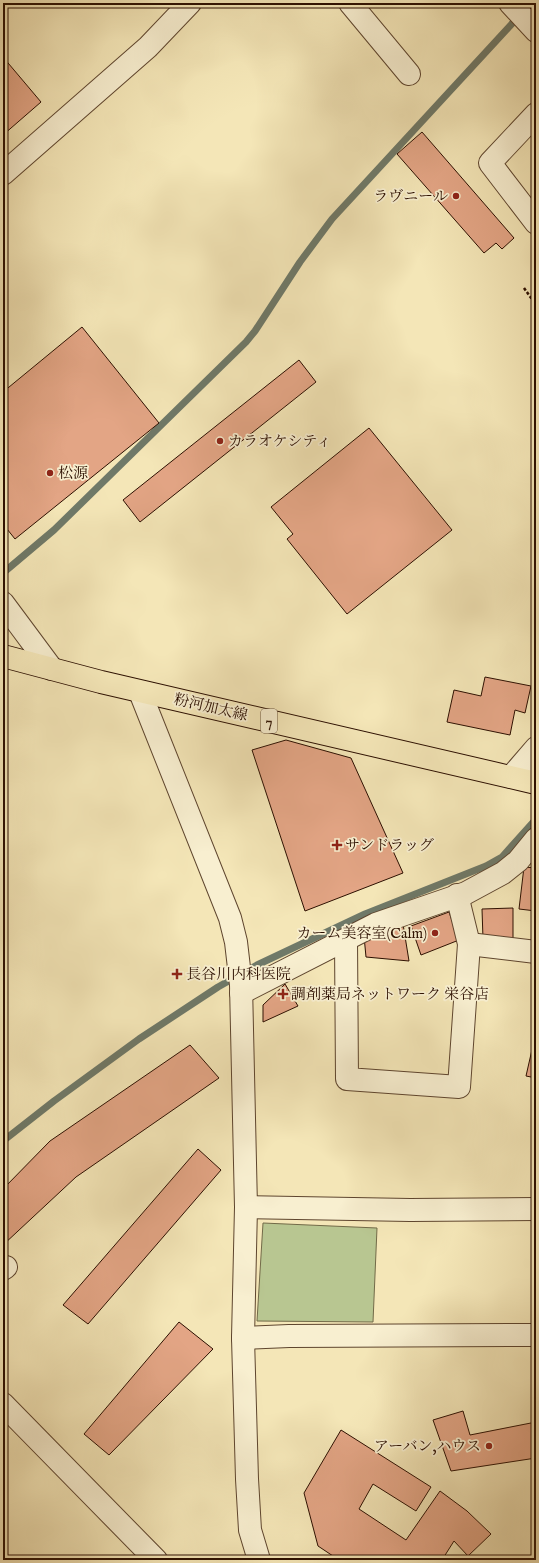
<svg xmlns="http://www.w3.org/2000/svg" width="539" height="1563" font-family="'IM FELL English','Noto Serif JP',serif">
<style>
.green{fill:#b8c691;stroke:#726a48}
.lines{fill:none;stroke-linecap:round;stroke-linejoin:round}
.stream{stroke:#6f7968;stroke-width:7}
.building{fill:#e3a585;stroke:#2c0f00}
.minor-casing{stroke:#5e452e;stroke-width:24}
.primary-casing{stroke:#2c0f00;stroke-width:24}
.path{stroke:#2c0f00;stroke-width:2.5;stroke-dasharray:3 2;stroke-linecap:butt}
.minor{stroke:#f8efd0;stroke-width:22}
.primary{stroke:#f4e6b7;stroke-width:22}
.poi-dot{fill:#8f2418;stroke:#f8efd0;stroke-width:1.5}
.labels{text-anchor:middle;stroke-width:3.5;stroke-linejoin:round;paint-order:stroke}
.shield{fill:#f8efd0;stroke:#69523e;stroke-width:1}
.shield-label{font-size:14px;font-weight:bold;fill:#2c0f00}
.poi-label{font-size:15px;fill:#2c0f00;stroke:#f8efd0;text-anchor:start}
.street-label{font-size:15px;fill:#2c0f00;stroke:#f8efd0}
</style>
<rect width="100%" height="100%" fill="#f4e6b7"/>
<filter id="stains"><feTurbulence type="fractalNoise" baseFrequency=".005" numOctaves="4"/><feColorMatrix values="0 0 0 0 .2 0 0 0 0 .09 0 0 0 0 .02 0 0 0 .5 -.17"/></filter>
<radialGradient id="worn" r=".72"><stop offset=".6" stop-color="#630" stop-opacity="0"/><stop offset="1" stop-color="#630" stop-opacity=".3"/></radialGradient>
<!-- green -->
<path class="green" d="M 263,1223 L 377,1228 L 373,1322 L 257,1321 Z"/>
<g class="lines">
<!-- stream -->
<g class="stream">
<path d="M 3,573 L 54,530 L 246,342 L 255,331 L 300,262 L 332,219 L 531,3"/>
<path d="M 3,1141 L 54,1101 L 139,1039 L 218,987 L 257,965 L 365,914 L 486,866 L 502,857 L 536,819"/>
</g>
</g>
<!-- building -->
<g class="building">
<path d="M 3,57 L 41,102 L 3,135 Z"/>
<path d="M 422,132 L 514,238 L 502,249 L 496,243 L 484,253 L 397,154 Z"/>
<path d="M 82,327 L 159,423 L 15,539 L 3,524 L 3,392 Z"/>
<path d="M 299,360 L 316,382 L 140,522 L 123,500 Z"/>
<path d="M 369,428 L 452,530 L 347,614 L 287,539 L 293,534 L 271,507 Z"/>
<path d="M 485,677 L 531,686 L 525,713 L 515,710 L 510,735 L 447,722 L 454,690 L 481,696 Z"/>
<path d="M 286,740 L 351,758 L 403,873 L 305,911 L 252,750 Z"/>
<path d="M 524,867 L 536,868 L 536,911 L 519,909 Z"/>
<path d="M 513,908 L 513,939 L 483,939 L 482,909 Z"/>
<path d="M 449,912 L 459,940 L 421,955 L 411,926 Z"/>
<path d="M 403,924 L 409,961 L 366,957 L 364,936 Z"/>
<path d="M 285,984 L 298,1006 L 263,1022 L 263,1005 Z"/>
<path d="M 536,1032 L 536,1078 L 526,1076 Z"/>
<path d="M 190,1045 L 219,1078 L 76,1177 L 3,1245 L 3,1189 L 50,1141 Z"/>
<path d="M 198,1149 L 221,1170 L 88,1324 L 63,1305 Z"/>
<path d="M 179,1322 L 213,1349 L 109,1455 L 84,1434 Z"/>
<path d="M 463,1411 L 470,1435 L 536,1422 L 536,1458 L 451,1471 L 433,1420 Z"/>
<path d="M 341,1430 L 431,1487 L 416,1511 L 373,1484 L 359,1509 L 406,1540 L 440,1491 L 467,1511 L 491,1534 L 468,1556 L 454,1541 L 442,1560 L 339,1560 L 318,1546 L 304,1493 Z"/>
</g>
<g class="lines">
<!-- minor casing -->
<g class="minor-casing">
<g id="minor">
<path d="M 350,3 L 409,74"/>
<path d="M 510,3 L 536,31"/>
<path d="M 536,114 L 490,163 L 536,223"/>
<path d="M 3,174 L 148,47 L 190,3"/>
<path d="M 3,603 L 52,669"/>
<path d="M 140,692 L 230,918 L 236,942 L 241,985 L 246,1207 L 243,1338 L 247,1479 L 250,1530 L 259,1560"/>
<path d="M 511,777 L 536,748"/>
<path d="M 346,940 L 347,1079 L 459,1087 L 469,944 L 457,895"/>
<path d="M 469,944 L 536,952"/>
<path d="M 241,993 L 376,924 L 466,893 L 503,873 L 518,861 L 536,839"/>
<path d="M 246,1207 L 410,1210 L 536,1209"/>
<path d="M 3,1269 L 6,1267"/>
<path d="M 243,1338 L 289,1336 L 536,1335"/>
<path d="M 3,1404 L 156,1560"/>
</g>
</g>
<!-- primary casing -->
<g class="primary-casing">
<path id="primary" d="M 3,656 L 101,682 L 536,783"/>
</g>
<!-- path -->
<path class="path" d="M 524,288 L 536,305"/>
<!-- minor -->
<use href="#minor" class="minor"/>
<!-- primary -->
<use href="#primary" class="primary"/>
</g>
<!-- markers -->
<g class="poi-dot">
<circle cx="456" cy="196" r="4"/>
<circle cx="220" cy="441" r="4"/>
<circle cx="50" cy="473" r="4"/>
<path d="M335 839h4v4h4v4h-4v4h-4v-4h-4v-4h4z"/>
<circle cx="435" cy="933" r="4"/>
<path d="M175 968h4v4h4v4h-4v4h-4v-4h-4v-4h4z"/>
<path d="M281 988h4v4h4v4h-4v4h-4v-4h-4v-4h4z"/>
<circle cx="489" cy="1446" r="4"/>
</g>
<g class="labels">
<!-- shield labels -->
<rect class="shield" x="261" y="709" width="16" height="24" rx="3"/>
<g class="shield-label">
<text x="269" y="726">7</text>
</g>
<!-- poi labels -->
<g class="poi-label">
<text x="448" y="201" text-anchor="end">ラヴニール</text>
<text x="228" y="446">カラオケシティ</text>
<text x="58" y="478">松源</text>
<text x="345" y="850">サンドラッグ</text>
<text x="427" y="938" text-anchor="end">カーム美容室(Calm)</text>
<text x="186" y="979">長谷川内科医院</text>
<text x="291" y="999">調剤薬局ネットワーク 栄谷店</text>
<text x="481" y="1451" text-anchor="end">アーバン,ハウス</text>
</g>
<!-- street labels -->
<g class="street-label">
<text transform="translate(211 707) rotate(13)" y="5">粉河加太線</text>
</g>
</g>
<!-- margin -->
<rect width="539" height="1563" fill="none" stroke="#f4e6b7" stroke-width="16"/>
<rect x="4" y="4" width="531" height="1555" fill="none" stroke="#2c0f00" stroke-width="2"/>
<rect x="8" y="8" width="523" height="1547" fill="none" stroke="#2c0f00"/>
<rect width="100%" height="100%" filter="url(#stains)"/>
<rect width="100%" height="100%" fill="url(#worn)"/>
</svg>
